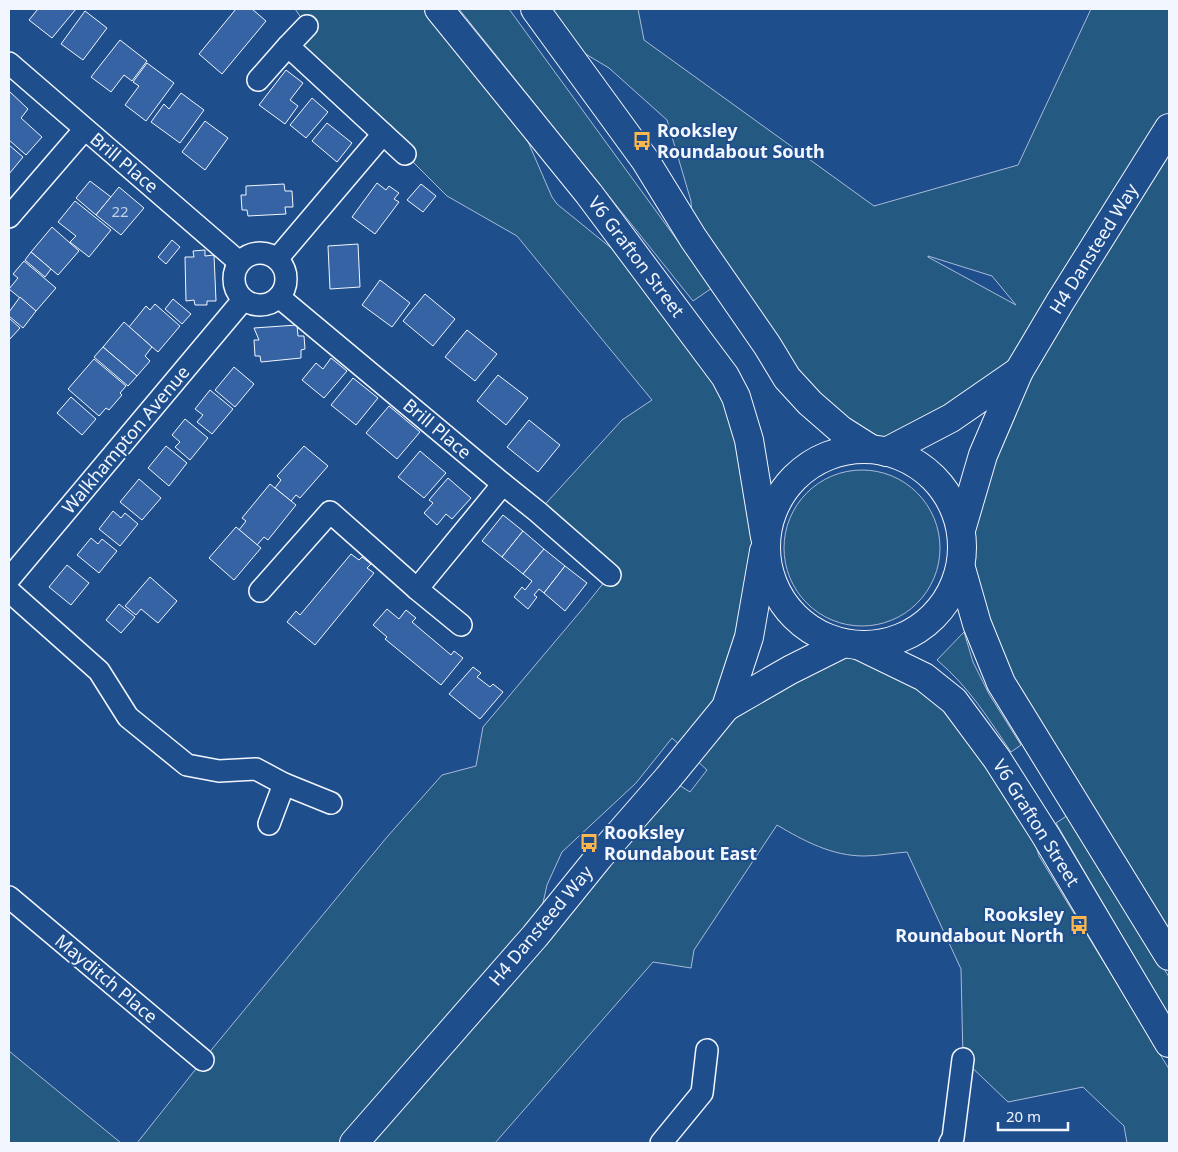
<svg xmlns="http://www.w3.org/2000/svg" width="1178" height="1152" font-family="'Noto Sans',sans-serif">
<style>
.green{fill:#245a82;stroke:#a8bbd7;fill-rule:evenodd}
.building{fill:#3563a3;stroke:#f2f6ff}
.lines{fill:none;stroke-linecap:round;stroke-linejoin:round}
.street-casing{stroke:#f2f6ff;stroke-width:24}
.secondary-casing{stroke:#f2f6ff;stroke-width:30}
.street{stroke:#1f4e8c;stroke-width:21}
.secondary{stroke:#1f4e8c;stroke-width:28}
.labels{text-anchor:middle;stroke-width:4;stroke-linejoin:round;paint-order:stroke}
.number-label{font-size:15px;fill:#c3d1e8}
.poi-label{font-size:18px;font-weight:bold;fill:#f2f6ff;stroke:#1f4e8c;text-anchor:start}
.street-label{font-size:18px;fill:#f2f6ff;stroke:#1f4e8c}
</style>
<rect width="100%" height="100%" fill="#1f4e8c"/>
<!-- green -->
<g class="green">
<path d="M 295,9 L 439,9 L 506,91 L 552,197 L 557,204 L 658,286 L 725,376 L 765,537 L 726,706 L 842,644 L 924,677 L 1021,796 L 1039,856 L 1169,1069 L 1169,1143 L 1127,1143 L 1124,1126 L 1083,1087 L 1008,1102 L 963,1059 L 961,969 L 907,852 C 893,853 878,856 864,856 C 832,856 804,841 777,825 L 694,950 L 691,968 L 653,962 L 495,1143 L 137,1143 L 203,1060 L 387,837 L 442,775 L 476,766 L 483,727 L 585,606 L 610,575 L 538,512 L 622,420 L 652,400 L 517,236 L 447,196 L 405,154 L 288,46 L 307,26 ZM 672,738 L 707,770 L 690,792 L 668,778 L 536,934 L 547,885 L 562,852 L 636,783 Z"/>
<path d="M 459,9 L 509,9 L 712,288 L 693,301 Z"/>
<path d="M 535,9 L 638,9 L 644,40 L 874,206 L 1018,165 L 1091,9 L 1169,9 L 1169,956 L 1001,683 L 961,568 L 962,548 L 961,530 L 1019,372 L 886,452 L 841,430 L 693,238 L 691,201 L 667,120 L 609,68 L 554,35 ZM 928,256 L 992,276 L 1016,305 L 928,257 Z"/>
<circle cx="862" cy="548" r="78"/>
<path d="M 964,632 L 973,662 L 989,694 L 1021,745 L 1011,752 C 988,718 969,687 937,660 Z"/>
<path d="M 1068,815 L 1169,977 L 1169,1016 L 1056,823 Z"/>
<path d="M 9,1051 L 121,1143 L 9,1143 Z"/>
</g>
<!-- building -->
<g class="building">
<path d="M 38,9 L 76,9 L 52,38 L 29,20 Z"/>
<path d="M 236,9 L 252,9 L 266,21 L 222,74 L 199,54 Z"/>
<path d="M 85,11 L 107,28 L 83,60 L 61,44 Z"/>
<path d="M 120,40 L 147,61 L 132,81 L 124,75 L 111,92 L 91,77 Z"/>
<path d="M 147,63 L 174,83 L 146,121 L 125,105 L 139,86 L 133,82 Z"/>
<path d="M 286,70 L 303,83 L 290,100 L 298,106 L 285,124 L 259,105 Z"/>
<path d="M 9,91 L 28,109 L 21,118 L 42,137 L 26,155 L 9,140 Z"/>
<path d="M 181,93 L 204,110 L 180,143 L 151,122 L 164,104 L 169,109 Z"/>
<path d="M 312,98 L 328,112 L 306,138 L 290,125 Z"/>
<path d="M 205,121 L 228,138 L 205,170 L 182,152 Z"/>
<path d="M 327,123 L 352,143 L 337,162 L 312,141 Z"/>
<path d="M 9,145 L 23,157 L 9,174 Z"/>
<path d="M 90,181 L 111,197 L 96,215 L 76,198 Z"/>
<path d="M 377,183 L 386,190 L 389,186 L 399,193 L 394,199 L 399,202 L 375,234 L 352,217 Z"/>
<path d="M 284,184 L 285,191 L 292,191 L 293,207 L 285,207 L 286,214 L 248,216 L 247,210 L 242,210 L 241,195 L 246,195 L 246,186 Z"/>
<path d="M 421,184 L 436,196 L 423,212 L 407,200 Z"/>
<path d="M 119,187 L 144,208 L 121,235 L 96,215 Z"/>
<path d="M 75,201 L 111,230 L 89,257 L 70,242 L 76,236 L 58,222 Z"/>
<path d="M 52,227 L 79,251 L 58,275 L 31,252 Z"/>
<path d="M 172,240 L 180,247 L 166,264 L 158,257 Z"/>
<path d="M 358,244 L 360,287 L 330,289 L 328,246 Z"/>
<path d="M 205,250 L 205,256 L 214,255 L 216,301 L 207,301 L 207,305 L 195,305 L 194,300 L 186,301 L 185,257 L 194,257 L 193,251 Z"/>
<path d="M 31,252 L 51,269 L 45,277 L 25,260 Z"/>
<path d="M 24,261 L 56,288 L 36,311 L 9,289 L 18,278 L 13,274 Z"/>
<path d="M 380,280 L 410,303 L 392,327 L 362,305 Z"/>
<path d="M 425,294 L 455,319 L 433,346 L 403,321 Z"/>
<path d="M 20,297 L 36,311 L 23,328 L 9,316 L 9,312 Z"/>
<path d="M 173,299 L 191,314 L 182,324 L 165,309 Z"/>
<path d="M 155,304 L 180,326 L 158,352 L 129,327 L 146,306 L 150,310 Z"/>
<path d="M 9,318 L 20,328 L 9,340 Z"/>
<path d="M 124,322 L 152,347 L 145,356 L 150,361 L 137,376 L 103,347 Z"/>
<path d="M 297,325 L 298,336 L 304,336 L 305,349 L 301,350 L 301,358 L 261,362 L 260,356 L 255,356 L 254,340 L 259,340 L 254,328 Z"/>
<path d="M 467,330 L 497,354 L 475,381 L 445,357 Z"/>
<path d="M 103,347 L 137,376 L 128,386 L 94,357 Z"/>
<path d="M 331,358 L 347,371 L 324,398 L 302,380 L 316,363 L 323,369 Z"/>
<path d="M 94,359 L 126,386 L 120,393 L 122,395 L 109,410 L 106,408 L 99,416 L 68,389 Z"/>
<path d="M 234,367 L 254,384 L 235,407 L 215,390 Z"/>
<path d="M 498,375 L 528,398 L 506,425 L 477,401 Z"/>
<path d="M 353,378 L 378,398 L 356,425 L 331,405 Z"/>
<path d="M 210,390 L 233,409 L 212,434 L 197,422 L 203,415 L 195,409 Z"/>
<path d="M 71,397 L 96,419 L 82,435 L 57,413 Z"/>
<path d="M 389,406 L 420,432 L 397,459 L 366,433 Z"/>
<path d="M 185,419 L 208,438 L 190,460 L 175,447 L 180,442 L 172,435 Z"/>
<path d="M 529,420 L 560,445 L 538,472 L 507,447 Z"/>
<path d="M 166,446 L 187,463 L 169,486 L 148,468 Z"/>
<path d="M 304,446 L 328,466 L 300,498 L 296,495 L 291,501 L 275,488 L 281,480 L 277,476 Z"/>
<path d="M 420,451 L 446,473 L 424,498 L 398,477 Z"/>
<path d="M 448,478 L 471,498 L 452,519 L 446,514 L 437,525 L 424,513 L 433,503 L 429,500 Z"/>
<path d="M 139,479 L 161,498 L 142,520 L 120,502 Z"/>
<path d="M 270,484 L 296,505 L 268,540 L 264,537 L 257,545 L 239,530 L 246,521 L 242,518 Z"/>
<path d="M 113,511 L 121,518 L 125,513 L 138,524 L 120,546 L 99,529 Z"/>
<path d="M 503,515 L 523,531 L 502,557 L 482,541 Z"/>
<path d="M 236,527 L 261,548 L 234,580 L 209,558 Z"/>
<path d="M 523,531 L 544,549 L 523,574 L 502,557 Z"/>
<path d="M 91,538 L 98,544 L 102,539 L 117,551 L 99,573 L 77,555 Z"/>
<path d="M 544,549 L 565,566 L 544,593 L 539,589 L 534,595 L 537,597 L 528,609 L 514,597 L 522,587 L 525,590 L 532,581 L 523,574 Z"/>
<path d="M 351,554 L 359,560 L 362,557 L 371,564 L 367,568 L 374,573 L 315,645 L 287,622 L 296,611 L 300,615 Z"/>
<path d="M 67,565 L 89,583 L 71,605 L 49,587 Z"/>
<path d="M 565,566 L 587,583 L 565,611 L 544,593 Z"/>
<path d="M 150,577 L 177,601 L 158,623 L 141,609 L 136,615 L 125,606 Z"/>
<path d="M 119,604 L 135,617 L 121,633 L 106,620 Z"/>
<path d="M 387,609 L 399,619 L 406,610 L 416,618 L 412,622 L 451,655 L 454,651 L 463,658 L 441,685 L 385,639 L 387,637 L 373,625 Z"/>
<path d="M 473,667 L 481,673 L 477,677 L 490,687 L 493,684 L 503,692 L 480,719 L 449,694 Z"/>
</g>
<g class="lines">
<!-- street casing -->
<g class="street-casing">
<g id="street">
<path d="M 288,46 L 307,26"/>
<path d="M 9,63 L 239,262"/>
<path d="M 258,80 L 288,46 L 405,154"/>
<path d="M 9,217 L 84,130"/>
<circle cx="260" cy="279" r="26"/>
<path d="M 277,259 L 383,134"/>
<path d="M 279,297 L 503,484 L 538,512 L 610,575"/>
<path d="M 9,579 L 243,300"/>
<path d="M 9,591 L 99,671 L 128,717 L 187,765 L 219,771 L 256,769 L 284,784 L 331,803"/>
<path d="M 260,591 L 330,512 L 417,589"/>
<path d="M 461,625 L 417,589 L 503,484"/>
<path d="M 269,824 L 284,784"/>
<path d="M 9,897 L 203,1060"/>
<path d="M 661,1143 L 702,1093 L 707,1050"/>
<path d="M 950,1143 L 953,1138 L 963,1059"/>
</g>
</g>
<!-- secondary casing -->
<g class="secondary-casing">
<g id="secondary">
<path d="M 439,9 L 589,194 L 725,376 L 736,397 L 749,440 L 765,537"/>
<path d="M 535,9 L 645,160 L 693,238 L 767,345 L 787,378 L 810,403 L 841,430 L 871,449"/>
<circle cx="864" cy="547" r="98"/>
<path d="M 886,452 L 951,418 L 1019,371"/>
<path d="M 961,530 L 983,455 L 1019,371 L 1060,302 L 1169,128"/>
<path d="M 961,568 L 977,624 L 1001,683 L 1169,956"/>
<path d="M 858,645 L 924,677 L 954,701 L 997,759 L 1046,836 L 1169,1043"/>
<path d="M 726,707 L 790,670 L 842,644"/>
<path d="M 354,1143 L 535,936 L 599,857 L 668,778 L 726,707 L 749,637 L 764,551"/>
</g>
</g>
<!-- street -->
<use href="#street" class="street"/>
<!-- secondary -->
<use href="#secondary" class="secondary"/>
</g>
<!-- icons -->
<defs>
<g id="bus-bare" transform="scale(1.5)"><path d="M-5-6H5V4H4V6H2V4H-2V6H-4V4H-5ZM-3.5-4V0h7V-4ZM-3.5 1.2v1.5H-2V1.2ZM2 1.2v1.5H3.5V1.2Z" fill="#ffb74d" stroke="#1f4e8c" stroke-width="2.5" paint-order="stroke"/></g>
</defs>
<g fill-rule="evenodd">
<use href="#bus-bare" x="642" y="141"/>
<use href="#bus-bare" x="589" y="843"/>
<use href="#bus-bare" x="1079" y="925"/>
</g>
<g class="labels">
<!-- number labels -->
<g class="number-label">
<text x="120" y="217">22</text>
</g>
<!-- poi labels -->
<g class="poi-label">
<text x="657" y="137">Rooksley<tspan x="657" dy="21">Roundabout South</tspan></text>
<text x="604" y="839">Rooksley<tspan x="604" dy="21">Roundabout East</tspan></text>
<text x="1064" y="921" text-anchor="end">Rooksley<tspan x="1064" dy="21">Roundabout North</tspan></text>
</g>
<!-- street labels -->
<g class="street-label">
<text transform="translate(124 163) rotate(40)" y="6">Brill Place</text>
<text transform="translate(1094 249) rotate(-58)" y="6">H4 Dansteed Way</text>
<text transform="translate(636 257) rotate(53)" y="6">V6 Grafton Street</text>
<text transform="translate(437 429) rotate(40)" y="6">Brill Place</text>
<text transform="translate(126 440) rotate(-50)" y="6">Walkhampton Avenue</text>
<text transform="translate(1036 823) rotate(58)" y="6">V6 Grafton Street</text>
<text transform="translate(541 926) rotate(-50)" y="6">H4 Dansteed Way</text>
<text transform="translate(106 979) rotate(40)" y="6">Mayditch Place</text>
</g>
</g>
<!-- border -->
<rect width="1178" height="1152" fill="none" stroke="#f2f6ff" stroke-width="20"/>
<!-- scale -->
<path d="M998 1122v8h70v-8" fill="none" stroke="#f2f6ff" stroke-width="2.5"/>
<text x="1006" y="1122" font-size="15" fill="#f2f6ff" stroke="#1f4e8c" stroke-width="4" paint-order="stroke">20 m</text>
</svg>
